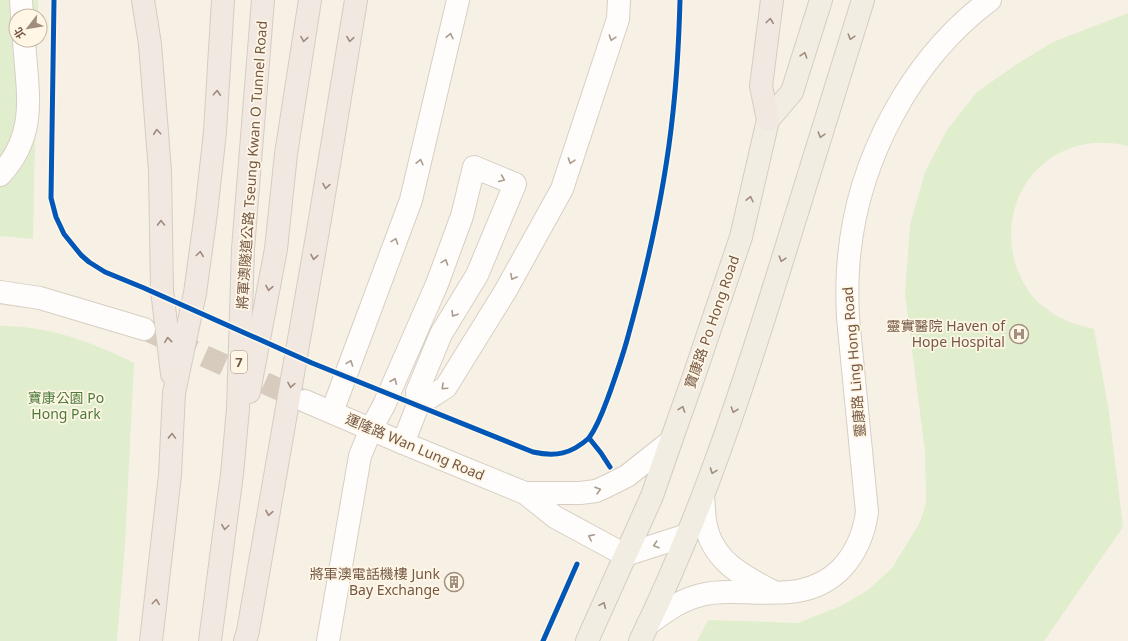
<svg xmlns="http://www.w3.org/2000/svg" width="1128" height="641" font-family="'Noto Sans','Noto Sans TC',sans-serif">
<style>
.green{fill:#e0eece}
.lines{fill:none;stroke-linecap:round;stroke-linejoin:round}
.minor-tunnel{stroke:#d6cbbd;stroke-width:22;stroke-dasharray:22 11;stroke-linecap:butt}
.minor-casing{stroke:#d8cec4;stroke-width:24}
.major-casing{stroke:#d5ccc2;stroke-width:24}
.highway-casing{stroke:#d5ccc2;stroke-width:24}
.minor{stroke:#fefdfb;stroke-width:22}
.major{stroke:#f2ede2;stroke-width:22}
.highway{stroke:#f1e8e2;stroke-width:22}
.cycleway-casing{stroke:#fff6e5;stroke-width:8}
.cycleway{stroke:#0057b8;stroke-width:5}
.oneway{stroke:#a08a7c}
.oneway2{stroke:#ab9a8e}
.oneway3{stroke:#a08c7c}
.labels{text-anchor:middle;stroke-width:3.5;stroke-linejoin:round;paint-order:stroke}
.shield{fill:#fff6e5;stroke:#9e8775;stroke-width:1}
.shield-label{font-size:13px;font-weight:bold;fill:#745845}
.street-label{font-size:14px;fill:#745845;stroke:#fff6e5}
.poi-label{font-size:14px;fill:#745845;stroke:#fff6e5;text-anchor:end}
.park-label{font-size:14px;fill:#4c7b3c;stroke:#fff6e5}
</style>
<rect width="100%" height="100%" fill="#f7f1e5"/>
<!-- green -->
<g class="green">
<path d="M 0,0 L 38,0 L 38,16 L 16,16 L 16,40 L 37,40 L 33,239 L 0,236 Z"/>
<path d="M 1128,13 L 1128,146 C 1109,142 1090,141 1071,148 C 1020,166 998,225 1019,273 C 1024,286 1033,299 1044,307 C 1060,320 1074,324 1094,329 L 1109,412 L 1123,527 L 1044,641 L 697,641 L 708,620 L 798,623 L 841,606 L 868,590 L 892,568 L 919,524 L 926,504 L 925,452 L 905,294 L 910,225 L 925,172 L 947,130 L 977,92 L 1017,64 L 1053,42 Z"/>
<path d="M 0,326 C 47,325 92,342 134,363 L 125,544 L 117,641 L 0,641 Z"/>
</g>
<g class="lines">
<!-- minor-tunnel -->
<path class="minor-tunnel" d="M 144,329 L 305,401"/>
<!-- minor casing -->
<g class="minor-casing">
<g id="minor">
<path d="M 21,0 L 22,16"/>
<path d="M 0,175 C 39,133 27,92 24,40"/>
<path d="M 0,292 L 40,298 L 144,329"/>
<path d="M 305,401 L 403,443 L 525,493 L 555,517 L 625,555 L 687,535"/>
<path d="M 418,405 L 446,387 L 506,290 L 562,189 L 618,19 L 619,0"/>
<path d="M 332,412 L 411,200 L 458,0"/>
<path d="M 525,493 L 580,493 L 596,491 L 605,487 L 627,476 L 671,441"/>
<path d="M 703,497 C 704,505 704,513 705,521 C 711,559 740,575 772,591"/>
<path d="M 648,624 C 665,612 680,600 701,595 C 711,592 721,592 731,592 C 771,592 810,600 841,569 C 857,552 864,534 867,512 L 848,318 C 847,297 847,277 849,257 C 858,159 911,59 990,0"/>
<path d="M 328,641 L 360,456 L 371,429 L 384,405 L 437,284 L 462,216 L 474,167 L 515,184 L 477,275 L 441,334 L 417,392 L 418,405 L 403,443"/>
</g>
</g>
<!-- major casing -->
<g class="major-casing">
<g id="major">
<path d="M 587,641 L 652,496 L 671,441 L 694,376 L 741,237 L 768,120 L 792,92 L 821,0"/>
<path d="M 640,641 C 698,523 739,399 778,274 C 806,183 835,91 863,0"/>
</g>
</g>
<!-- highway casing -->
<g class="highway-casing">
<g id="highway">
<path d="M 143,0 L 150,44 L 160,171 L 162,290 L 172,374"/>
<path d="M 768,120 L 761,86 L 772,0"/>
<path d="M 249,392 L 276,249 L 286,154 L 310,0"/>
<path d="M 151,641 L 170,475 L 174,393 L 195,293 L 206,213 L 215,132 L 223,0"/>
<path d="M 210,641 L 232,474 L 238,409 L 243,249 L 263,0"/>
<path d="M 245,641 L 248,631 L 320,219 L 356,0"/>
</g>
</g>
<!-- minor -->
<use href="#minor" class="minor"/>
<!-- major -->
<use href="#major" class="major"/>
<!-- highway -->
<use href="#highway" class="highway"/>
<!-- cycleway casing -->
<g class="cycleway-casing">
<g id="cycleway">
<path d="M 54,0 L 51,198 L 56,217 L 64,234 L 81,255 L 89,262 L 105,272 L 144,288 L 312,363 L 533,452 C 556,457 571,454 589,438"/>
<path d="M 610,467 L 601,453 L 589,438 C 599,424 604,408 610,392 C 616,375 622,358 627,340 C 648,265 665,189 673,112 C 677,75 679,37 680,0"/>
<path d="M 543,641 L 577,564"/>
</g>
</g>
<!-- cycleway -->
<use href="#cycleway" class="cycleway"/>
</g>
<!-- one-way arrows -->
<defs><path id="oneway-chevron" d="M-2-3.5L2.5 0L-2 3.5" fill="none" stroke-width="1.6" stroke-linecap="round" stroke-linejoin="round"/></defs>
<g class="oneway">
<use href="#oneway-chevron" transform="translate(770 21) rotate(-83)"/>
<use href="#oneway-chevron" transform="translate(304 39) rotate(99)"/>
<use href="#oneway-chevron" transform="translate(350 39) rotate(99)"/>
<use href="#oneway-chevron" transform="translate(217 93) rotate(-87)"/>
<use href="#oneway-chevron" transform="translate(157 132) rotate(-95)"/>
<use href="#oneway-chevron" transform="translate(326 186) rotate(99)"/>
<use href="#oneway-chevron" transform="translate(161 223) rotate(-91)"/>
<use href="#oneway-chevron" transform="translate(200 254) rotate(-82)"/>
<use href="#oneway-chevron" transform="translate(314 257) rotate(100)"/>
<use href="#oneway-chevron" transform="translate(269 288) rotate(101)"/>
<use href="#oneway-chevron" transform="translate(168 340) rotate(-96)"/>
<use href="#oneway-chevron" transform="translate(291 385) rotate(100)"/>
<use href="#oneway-chevron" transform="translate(172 436) rotate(-88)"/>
<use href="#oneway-chevron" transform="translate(269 513) rotate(100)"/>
<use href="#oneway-chevron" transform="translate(225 527) rotate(98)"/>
<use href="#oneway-chevron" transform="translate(156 602) rotate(-83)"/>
</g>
<g class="oneway2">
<use href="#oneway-chevron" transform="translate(450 36) rotate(-77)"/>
<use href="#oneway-chevron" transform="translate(612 38) rotate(108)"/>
<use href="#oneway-chevron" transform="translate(571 161) rotate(108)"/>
<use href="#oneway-chevron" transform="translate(420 162) rotate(-77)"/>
<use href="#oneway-chevron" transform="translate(502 179) rotate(23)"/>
<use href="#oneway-chevron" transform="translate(395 241) rotate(-70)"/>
<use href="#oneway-chevron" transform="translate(445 262) rotate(-70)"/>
<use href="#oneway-chevron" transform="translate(513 277) rotate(119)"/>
<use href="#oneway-chevron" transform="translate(454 314) rotate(122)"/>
<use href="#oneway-chevron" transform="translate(350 363) rotate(-70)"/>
<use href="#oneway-chevron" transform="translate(394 381) rotate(-67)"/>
<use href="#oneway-chevron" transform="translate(444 387) rotate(137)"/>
<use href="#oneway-chevron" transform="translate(598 490) rotate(-16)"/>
<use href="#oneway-chevron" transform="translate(591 537) rotate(-153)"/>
<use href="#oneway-chevron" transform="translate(656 545) rotate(162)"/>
</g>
<g class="oneway3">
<use href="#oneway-chevron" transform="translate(851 37) rotate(107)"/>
<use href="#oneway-chevron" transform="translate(804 55) rotate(-72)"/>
<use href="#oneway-chevron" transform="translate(821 135) rotate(107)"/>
<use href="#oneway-chevron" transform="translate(750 199) rotate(-77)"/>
<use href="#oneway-chevron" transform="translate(782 259) rotate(107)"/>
<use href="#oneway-chevron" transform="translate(682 409) rotate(-70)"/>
<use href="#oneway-chevron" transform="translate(734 410) rotate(109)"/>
<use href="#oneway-chevron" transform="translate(713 471) rotate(110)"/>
<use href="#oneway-chevron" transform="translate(603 605) rotate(-66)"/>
</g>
<!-- icons -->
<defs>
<g id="hospital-ring" transform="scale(1)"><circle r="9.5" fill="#fff6e5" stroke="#a28e7d" stroke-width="1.5"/><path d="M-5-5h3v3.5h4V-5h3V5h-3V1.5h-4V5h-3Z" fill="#a28e7d"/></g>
<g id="building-ring" transform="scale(1)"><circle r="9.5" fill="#fff6e5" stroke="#a28e7d" stroke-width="1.5"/><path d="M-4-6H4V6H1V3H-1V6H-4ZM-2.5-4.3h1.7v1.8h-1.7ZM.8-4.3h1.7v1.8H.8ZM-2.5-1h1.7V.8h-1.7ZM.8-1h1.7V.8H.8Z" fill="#a28e7d"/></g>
</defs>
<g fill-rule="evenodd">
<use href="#hospital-ring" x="1019" y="334"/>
<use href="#building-ring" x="454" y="582"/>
</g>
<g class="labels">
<!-- shield labels -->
<rect class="shield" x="231" y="351" width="16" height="22" rx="3"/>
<g class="shield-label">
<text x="239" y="367">7</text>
</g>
<!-- street labels -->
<g class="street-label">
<text transform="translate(252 165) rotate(-86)" y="5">將軍澳隧道公路 Tseung Kwan O Tunnel Road</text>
<text transform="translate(712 322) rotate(-71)" y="5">寶康路 Po Hong Road</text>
<text transform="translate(854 362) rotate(-95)" y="5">靈康路 Ling Hong Road</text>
<text transform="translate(415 447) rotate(23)" y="5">運隆路 Wan Lung Road</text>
</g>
<!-- poi labels -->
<g class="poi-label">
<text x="1005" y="331">靈實醫院 Haven of<tspan x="1005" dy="16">Hope Hospital</tspan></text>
<text x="440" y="579">將軍澳電話機樓 Junk<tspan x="440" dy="16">Bay Exchange</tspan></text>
</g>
<!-- park labels -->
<g class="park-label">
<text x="66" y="403">寶康公園 Po<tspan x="66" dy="16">Hong Park</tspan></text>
</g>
</g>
<!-- north arrow -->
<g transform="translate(28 28) rotate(239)"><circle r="19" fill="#fff6e5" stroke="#c7b7a5"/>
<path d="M0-3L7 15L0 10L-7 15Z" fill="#a28e7d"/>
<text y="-6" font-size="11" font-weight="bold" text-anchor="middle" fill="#745845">北</text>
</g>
</svg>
